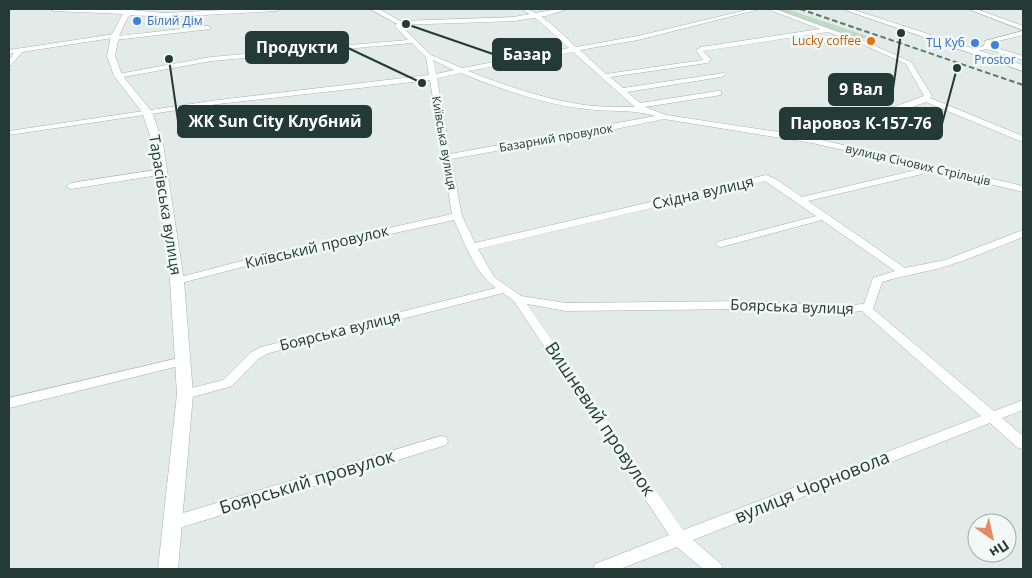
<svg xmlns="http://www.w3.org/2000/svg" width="1032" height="578" font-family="'Open Sans',sans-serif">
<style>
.green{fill:#bddac6}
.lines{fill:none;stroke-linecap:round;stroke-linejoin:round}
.minor-casing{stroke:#a5b2ae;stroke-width:1}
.tertiary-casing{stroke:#a5b2ae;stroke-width:1}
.minor{fill:#fff;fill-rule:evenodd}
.tertiary{fill:#fff;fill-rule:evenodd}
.rail{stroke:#5f7670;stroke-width:2;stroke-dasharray:5.5 3;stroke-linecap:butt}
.shop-dot{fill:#3f7fe0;stroke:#f2f8f5;stroke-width:2}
.food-dot{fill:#e8710a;stroke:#f2f8f5;stroke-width:2}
.labels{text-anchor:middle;stroke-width:5;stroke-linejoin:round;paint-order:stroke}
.far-shop-label{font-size:12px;fill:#366cbe;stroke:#f2f8f5;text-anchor:start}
.far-food-label{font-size:12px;fill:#c56008;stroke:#f2f8f5;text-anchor:end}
.far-street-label{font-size:12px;fill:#243a35;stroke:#f2f8f5}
.street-label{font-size:15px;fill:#243a35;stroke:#f2f8f5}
.near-street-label{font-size:18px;fill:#243a35;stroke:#f2f8f5}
.leader{fill:none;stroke:#243a35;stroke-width:2}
.callout-dot{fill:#243a35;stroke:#f2f8f5;stroke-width:2}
.callout{fill:#243a35;stroke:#243a35;stroke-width:2}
.callout-label{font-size:16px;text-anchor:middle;font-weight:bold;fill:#fff}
</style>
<rect width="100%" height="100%" fill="#e2ebe7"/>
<!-- green -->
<path class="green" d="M 774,9 L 787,9 L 867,36 L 866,38 L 858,40 Z"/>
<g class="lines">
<!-- minor casing -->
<g class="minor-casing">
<g id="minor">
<path d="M 522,9 C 538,8 564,36 576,47 L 638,36 L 751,9 L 760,9 L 638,40 L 580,50 L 606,74 L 703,60 L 696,50 L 701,47 L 820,29 L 767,9 L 775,9 L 866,42 L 911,62 L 932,96 L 930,98 L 1023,136 L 1023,141 L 1020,141 L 926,102 L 821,140 L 1023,186 L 1023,192 L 927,169 L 922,174 L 808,201 L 905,268 L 945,260 L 1023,230 L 1023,237 C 999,246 975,257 950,265 C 928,272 904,275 882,282 L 873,309 L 994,411 L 1023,400 L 1023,410 L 1002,418 L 1023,436 L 1023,449 L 1018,448 L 990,423 L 693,540 L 721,564 L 723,569 L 703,569 L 677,547 L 620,569 L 593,569 L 595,564 L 669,535 L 514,301 L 503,293 L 269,353 L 258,359 L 232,386 L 185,399 L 180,397 L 178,394 L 180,391 L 223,380 L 250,353 L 261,347 L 496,288 C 474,272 465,243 454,220 L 254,264 L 177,284 L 171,281 L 173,279 L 253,258 L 452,214 L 430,80 L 218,104 L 9,135 L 9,131 L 218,100 L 429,75 L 426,57 L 412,43 L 211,61 L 118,78 L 114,76 L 118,74 L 211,57 L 408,40 L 395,26 L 399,21 L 402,23 L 401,26 L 431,55 L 462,68 L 569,48 L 538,20 ZM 828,32 L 862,44 L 906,64 L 924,96 L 811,137 L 666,115 L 645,107 L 721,95 L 721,91 L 718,91 L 640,103 L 627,92 L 721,77 L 725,75 L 724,73 L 623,88 L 610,77 L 707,63 L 711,60 L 703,51 ZM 573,52 L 635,107 C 618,107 601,107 584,105 C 544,99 506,86 468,71 ZM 433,60 L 454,70 L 436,74 ZM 461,73 C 500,89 543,104 586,109 C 609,112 633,109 655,116 L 450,154 L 437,78 ZM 664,119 L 812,143 L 919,167 L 916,170 L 802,197 L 774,178 L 766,175 L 475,243 L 462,216 L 451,159 L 601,132 ZM 765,181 L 816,216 L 717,242 L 716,244 L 717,246 L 721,247 L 822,220 L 895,271 L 873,278 L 864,304 L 835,306 L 748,301 L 566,303 L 521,296 L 494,277 L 478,249 ZM 527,304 L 566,311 L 748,309 L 835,314 L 862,311 L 981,416 L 683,530 Z"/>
<path d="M 968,9 L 976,9 L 1023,26 L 1023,30 Z"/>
<path d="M 208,26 L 210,27 L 210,29 L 115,40 L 112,38 L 22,52 L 11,65 L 9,66 L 9,60 L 14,53 L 9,54 L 9,50 L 115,34 L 118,36 Z"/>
<path d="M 1023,31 L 1023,35 L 990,43 L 990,46 L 1023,56 L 1023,60 L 987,49 L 970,52 L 967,50 L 984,46 L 985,41 Z"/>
<path d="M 162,169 L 166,172 L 165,174 L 71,189 L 66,186 L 71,183 Z"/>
<path d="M 183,357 L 187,358 L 189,361 L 187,364 L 9,408 L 9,398 Z"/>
<path d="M 441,436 L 446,437 L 448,441 L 446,445 L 173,530 L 167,528 L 165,523 L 167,518 L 173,516 Z"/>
</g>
</g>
<!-- tertiary casing -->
<g class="tertiary-casing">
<g id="tertiary">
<path d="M 50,9 L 119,9 L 165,13 L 241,9 L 281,9 L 277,11 L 165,17 L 131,15 L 127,18 L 119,36 L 115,56 L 122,75 L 152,112 L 163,144 L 184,281 L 193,394 L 178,569 L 158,569 L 177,394 L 170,281 L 153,144 L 142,112 L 114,76 L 107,56 L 111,36 L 123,14 L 54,11 Z"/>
<path d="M 370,9 L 379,9 L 400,21 L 514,17 L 557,9 L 568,9 L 546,16 L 514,21 L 399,25 Z"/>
<path d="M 842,9 L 851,9 L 1023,65 L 1023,71 Z"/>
</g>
</g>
<!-- minor -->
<use href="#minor" class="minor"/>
<!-- tertiary -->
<use href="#tertiary" class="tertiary"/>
<!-- rail -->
<path class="rail" d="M 800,9 L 1023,85"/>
</g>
<!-- markers -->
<g class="shop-dot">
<circle cx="137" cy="21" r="5"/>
<circle cx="975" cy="43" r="5"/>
<circle cx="995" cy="45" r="5"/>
</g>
<circle class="food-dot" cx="871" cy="41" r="5"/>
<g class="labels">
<!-- far-shop labels -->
<g class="far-shop-label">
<text x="147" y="25">Білий Дім</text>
<text x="965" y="47" text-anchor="end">ТЦ Куб</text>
<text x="995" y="64" text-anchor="middle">Prostor</text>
</g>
<!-- far-food labels -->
<g class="far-food-label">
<text x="861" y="45">Lucky coffee</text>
</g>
<!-- far-street labels -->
<g class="far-street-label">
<text transform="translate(556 138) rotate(-10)" y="4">Базарний провулок</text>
<text transform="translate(444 143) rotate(80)" y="4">Київська вулиця</text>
<text transform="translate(918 165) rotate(13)" y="4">вулиця Січових Стрільців</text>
</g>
<!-- street labels -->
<g class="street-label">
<text transform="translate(703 193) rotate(-13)" y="5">Східна вулиця</text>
<text transform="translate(165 205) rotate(81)" y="5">Тарасівська вулиця</text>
<text transform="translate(317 247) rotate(-13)" y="5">Київський провулок</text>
<text transform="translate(792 307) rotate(2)" y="5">Боярська вулиця</text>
<text transform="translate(340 331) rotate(-14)" y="5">Боярська вулиця</text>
</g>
<!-- near-street labels -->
<g class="near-street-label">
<text transform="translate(600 419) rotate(56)" y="6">Вишневий провулок</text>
<text transform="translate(307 482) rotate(-17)" y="6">Боярський провулок</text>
<text transform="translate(812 487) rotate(-22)" y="6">вулиця Чорновола</text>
</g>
</g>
<!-- callouts -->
<path class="leader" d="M422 83L348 48M406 24L493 54M901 33L893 89M169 59L178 121M957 68L942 124"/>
<g class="callout-dot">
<circle cx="422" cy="83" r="5"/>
<circle cx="406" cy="24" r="5"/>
<circle cx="901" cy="33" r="5"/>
<circle cx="169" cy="59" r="5"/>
<circle cx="957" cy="68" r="5"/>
</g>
<g class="callout">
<rect x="246" y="32" width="102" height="31" rx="5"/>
<rect x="493" y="39" width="68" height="31" rx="5"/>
<rect x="829" y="74" width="64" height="31" rx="5"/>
<rect x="178" y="106" width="193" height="31" rx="5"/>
<rect x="780" y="108" width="162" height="31" rx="5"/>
</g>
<g class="callout-label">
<text x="297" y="53">Продукти</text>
<text x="527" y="60">Базар</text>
<text x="861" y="95">9 Вал</text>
<text x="275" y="127">ЖК Sun City Клубний</text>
<text x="861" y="129">Паровоз К-157-76</text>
</g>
<!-- border -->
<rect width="1032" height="578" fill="none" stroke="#243a35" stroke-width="20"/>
<!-- north arrow -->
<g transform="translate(992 538) rotate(146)"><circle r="24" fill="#f2f8f5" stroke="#a0aca8"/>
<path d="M0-4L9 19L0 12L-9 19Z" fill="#e48967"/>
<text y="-8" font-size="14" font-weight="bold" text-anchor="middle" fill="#243a35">Пн</text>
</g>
</svg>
